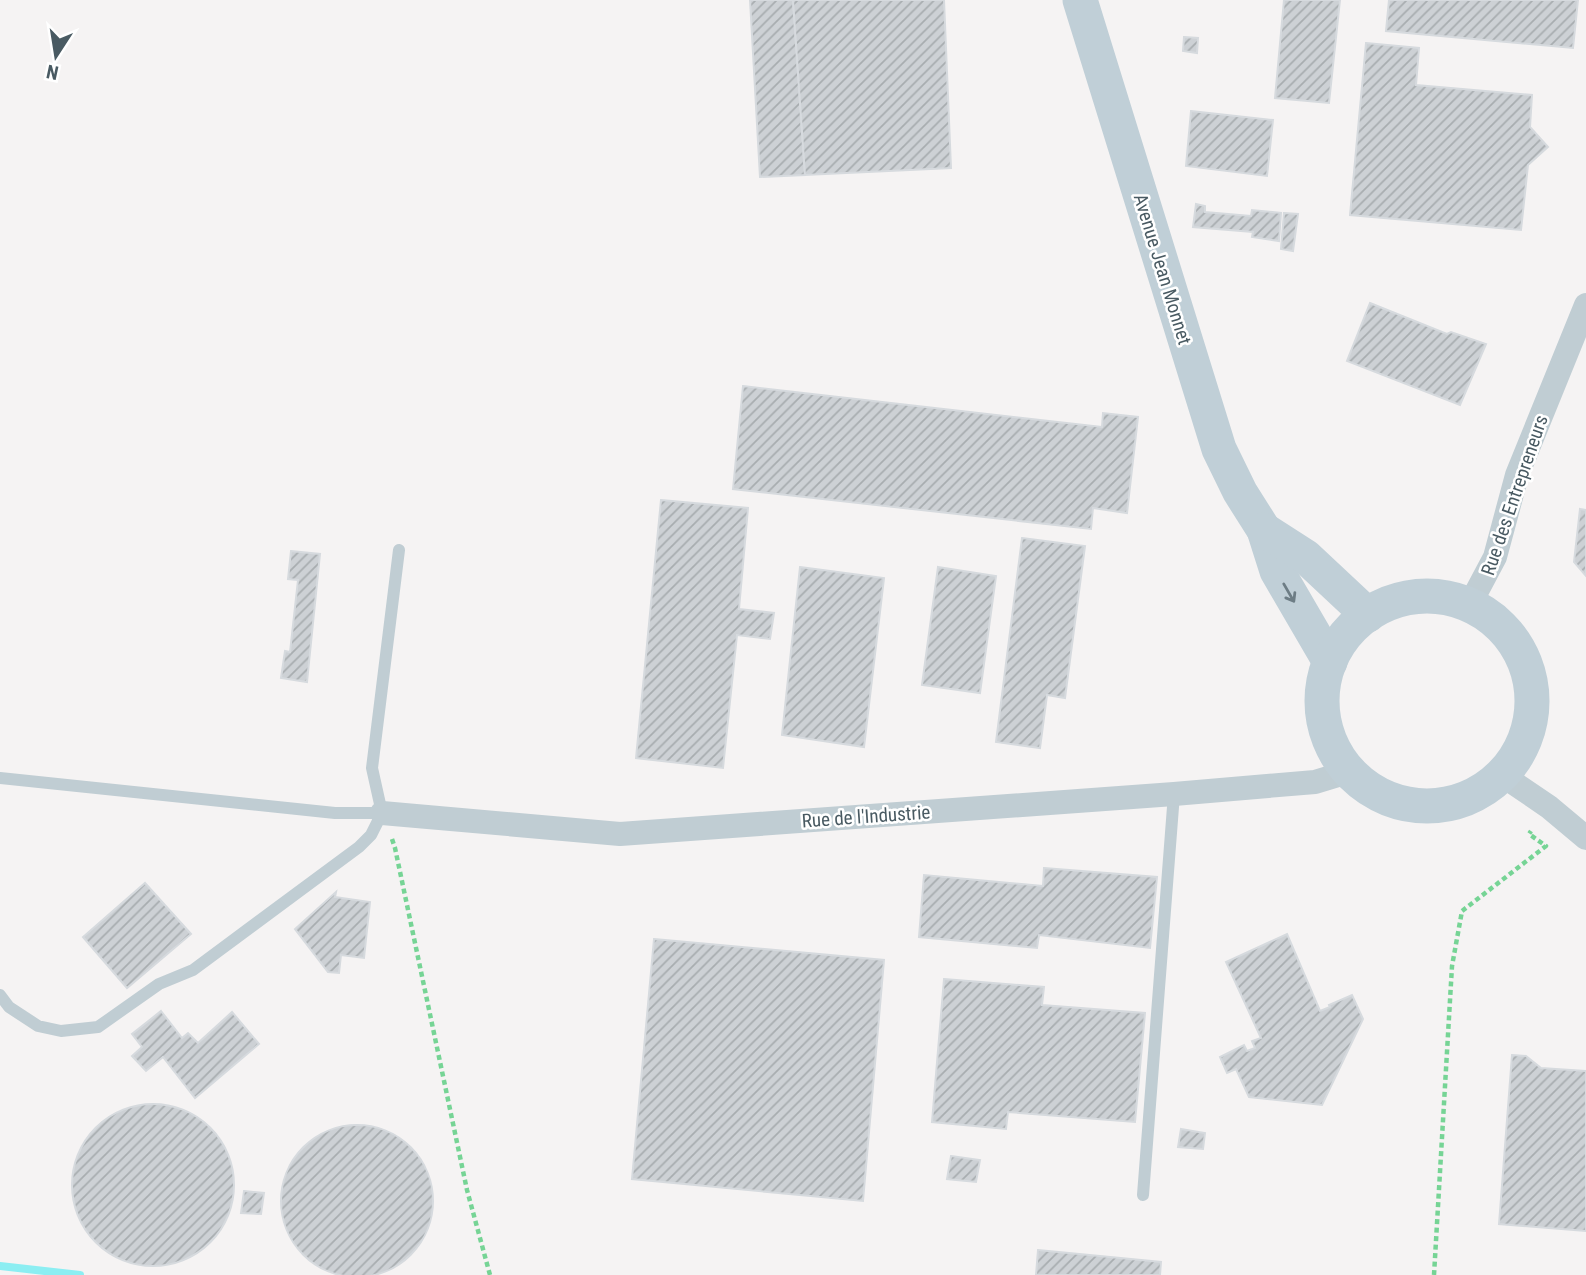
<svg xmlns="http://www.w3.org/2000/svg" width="1586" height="1275" font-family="'Roboto Condensed',sans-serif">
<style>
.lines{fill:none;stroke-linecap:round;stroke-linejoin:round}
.stream{stroke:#8ceef2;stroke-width:8}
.building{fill:url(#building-hatch);stroke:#d6dade;stroke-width:2}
.path{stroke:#76d495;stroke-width:4.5;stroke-dasharray:5 3.5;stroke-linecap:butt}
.lane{stroke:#c0cdd3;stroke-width:12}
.street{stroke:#c0cdd3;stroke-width:24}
.secondary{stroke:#c0cfd7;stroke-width:35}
.oneway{stroke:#6d7d85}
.labels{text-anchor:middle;stroke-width:5;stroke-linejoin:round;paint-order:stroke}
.street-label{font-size:19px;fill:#495a62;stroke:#fff}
</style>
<defs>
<pattern id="building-hatch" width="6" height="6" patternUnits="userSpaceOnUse" patternTransform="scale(1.75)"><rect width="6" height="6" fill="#cdd1d5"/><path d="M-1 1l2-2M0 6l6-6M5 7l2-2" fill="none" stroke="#a8adb0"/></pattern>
</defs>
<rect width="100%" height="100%" fill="#f5f3f3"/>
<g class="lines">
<!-- stream -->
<path class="stream" d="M 0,1266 L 80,1275"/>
</g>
<!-- building -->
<g class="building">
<path d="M 750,0 L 793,0 L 805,175 L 760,177 Z"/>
<path d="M 793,0 L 944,0 L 951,168 L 805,175 Z"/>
<path d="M 1284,0 L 1340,0 L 1329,103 L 1275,98 Z"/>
<path d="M 1389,0 L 1578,0 L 1573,48 L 1386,31 Z"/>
<path d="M 1184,37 L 1198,38 L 1197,53 L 1183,51 Z"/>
<path d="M 1366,43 L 1419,48 L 1416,85 L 1532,95 L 1530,127 L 1548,147 L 1528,165 L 1521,230 L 1350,215 Z"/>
<path d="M 1191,111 L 1273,120 L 1267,176 L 1186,166 Z"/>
<path d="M 1196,204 L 1205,206 L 1205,212 L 1251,216 L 1252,210 L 1281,213 L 1279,241 L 1252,237 L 1253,232 L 1193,227 Z"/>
<path d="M 1284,213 L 1298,214 L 1293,251 L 1281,249 Z"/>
<path d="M 1370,303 L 1447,334 L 1451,332 L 1486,344 L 1460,405 L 1347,361 Z"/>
<path d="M 743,386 L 1102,427 L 1103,413 L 1138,417 L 1127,513 L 1093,508 L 1091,529 L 733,489 Z"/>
<path d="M 661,500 L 748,508 L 739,609 L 774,613 L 770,639 L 737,635 L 723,768 L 636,758 Z"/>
<path d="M 1580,509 L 1586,510 L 1586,576 L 1574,562 Z"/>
<path d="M 1022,538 L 1085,546 L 1065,698 L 1047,695 L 1040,748 L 996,742 Z"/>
<path d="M 291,551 L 320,554 L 307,682 L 281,678 L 285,651 L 290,652 L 298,580 L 288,579 Z"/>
<path d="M 800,567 L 884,578 L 864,747 L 782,735 Z"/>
<path d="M 938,567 L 996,576 L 980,693 L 922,685 Z"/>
<path d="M 1044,868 L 1157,877 L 1150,948 L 1039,935 L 1037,948 L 919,937 L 924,875 L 1043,886 Z"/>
<path d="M 145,883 L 191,934 L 127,988 L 83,937 Z"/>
<path d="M 336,892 L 335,897 L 370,902 L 364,958 L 341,955 L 339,973 L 328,972 L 295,929 Z"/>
<path d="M 1287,934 L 1320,1011 L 1330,1007 L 1329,1005 L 1352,995 L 1363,1019 L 1322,1105 L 1249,1097 L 1236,1069 L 1227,1073 L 1220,1057 L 1244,1045 L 1247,1051 L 1255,1048 L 1252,1041 L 1261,1038 L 1226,962 Z"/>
<path d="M 654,939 L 884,960 L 863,1201 L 632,1179 Z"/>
<path d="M 944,979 L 1044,987 L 1042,1005 L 1145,1013 L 1135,1122 L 1008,1112 L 1006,1129 L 932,1122 Z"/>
<path d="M 161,1011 L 182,1038 L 188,1033 L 198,1043 L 232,1012 L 259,1044 L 195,1098 L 163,1057 L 146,1071 L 132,1056 L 142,1047 L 132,1034 Z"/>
<path d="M 1512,1055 L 1526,1056 L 1541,1068 L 1586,1071 L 1586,1231 L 1499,1224 Z"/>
<circle cx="153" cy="1185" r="81"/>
<circle cx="357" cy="1201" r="76"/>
<path d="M 1181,1129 L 1205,1133 L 1203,1149 L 1178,1147 Z"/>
<path d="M 951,1156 L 980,1160 L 976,1182 L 947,1179 Z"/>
<path d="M 244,1191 L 264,1193 L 261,1214 L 241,1213 Z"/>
<path d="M 1038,1250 L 1161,1262 L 1160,1275 L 1036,1275 Z"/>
</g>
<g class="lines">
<!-- path -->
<g class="path">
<path d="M 392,839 L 395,848 L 467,1190 L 490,1275"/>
<path d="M 1434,1275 L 1452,966 L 1462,911 L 1546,846 L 1529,834 L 1531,831"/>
</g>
<!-- lane -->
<g class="lane">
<path d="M 0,778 L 335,813 L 382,813"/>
<path d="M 0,995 L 9,1007 L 38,1026 L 61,1031 L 98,1027 L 159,984 L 193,970 L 359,847 L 371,835 L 382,813 L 372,768 L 399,550"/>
<path d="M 1143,1195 L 1174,794"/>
</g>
<!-- street -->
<g class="street">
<path d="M 1469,606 L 1495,557 L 1517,475 L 1586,305"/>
<path d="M 1502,775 L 1549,807 L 1586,838"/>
<path d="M 382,813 L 620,834 L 1174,794 L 1315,782 L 1338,775 L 1348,770"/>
</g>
<!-- secondary -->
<g class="secondary">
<path d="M 1080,0 L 1219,449 L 1240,492 L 1264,530 L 1277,571 L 1330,662"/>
<path d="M 1264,530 L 1306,557 L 1368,615"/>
<circle cx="1427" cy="701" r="105"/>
</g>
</g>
<!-- one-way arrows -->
<defs><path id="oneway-shaft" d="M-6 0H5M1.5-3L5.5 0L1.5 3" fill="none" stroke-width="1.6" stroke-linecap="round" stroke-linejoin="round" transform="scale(1.75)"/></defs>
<use class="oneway" href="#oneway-shaft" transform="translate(1289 593) rotate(60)"/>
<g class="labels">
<!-- street labels -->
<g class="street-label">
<text transform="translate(1163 269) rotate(73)" y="7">Avenue Jean Monnet</text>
<text transform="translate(1514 495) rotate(-71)" y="7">Rue des Entrepreneurs</text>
<text transform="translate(866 816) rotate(-4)" y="7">Rue de l'Industrie</text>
</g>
</g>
<!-- north arrow -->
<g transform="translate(56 56) rotate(192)" stroke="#ffffff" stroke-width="5" paint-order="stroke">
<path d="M0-5L12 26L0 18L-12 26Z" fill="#495a62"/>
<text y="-10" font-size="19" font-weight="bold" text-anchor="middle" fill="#495a62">N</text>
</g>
</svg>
